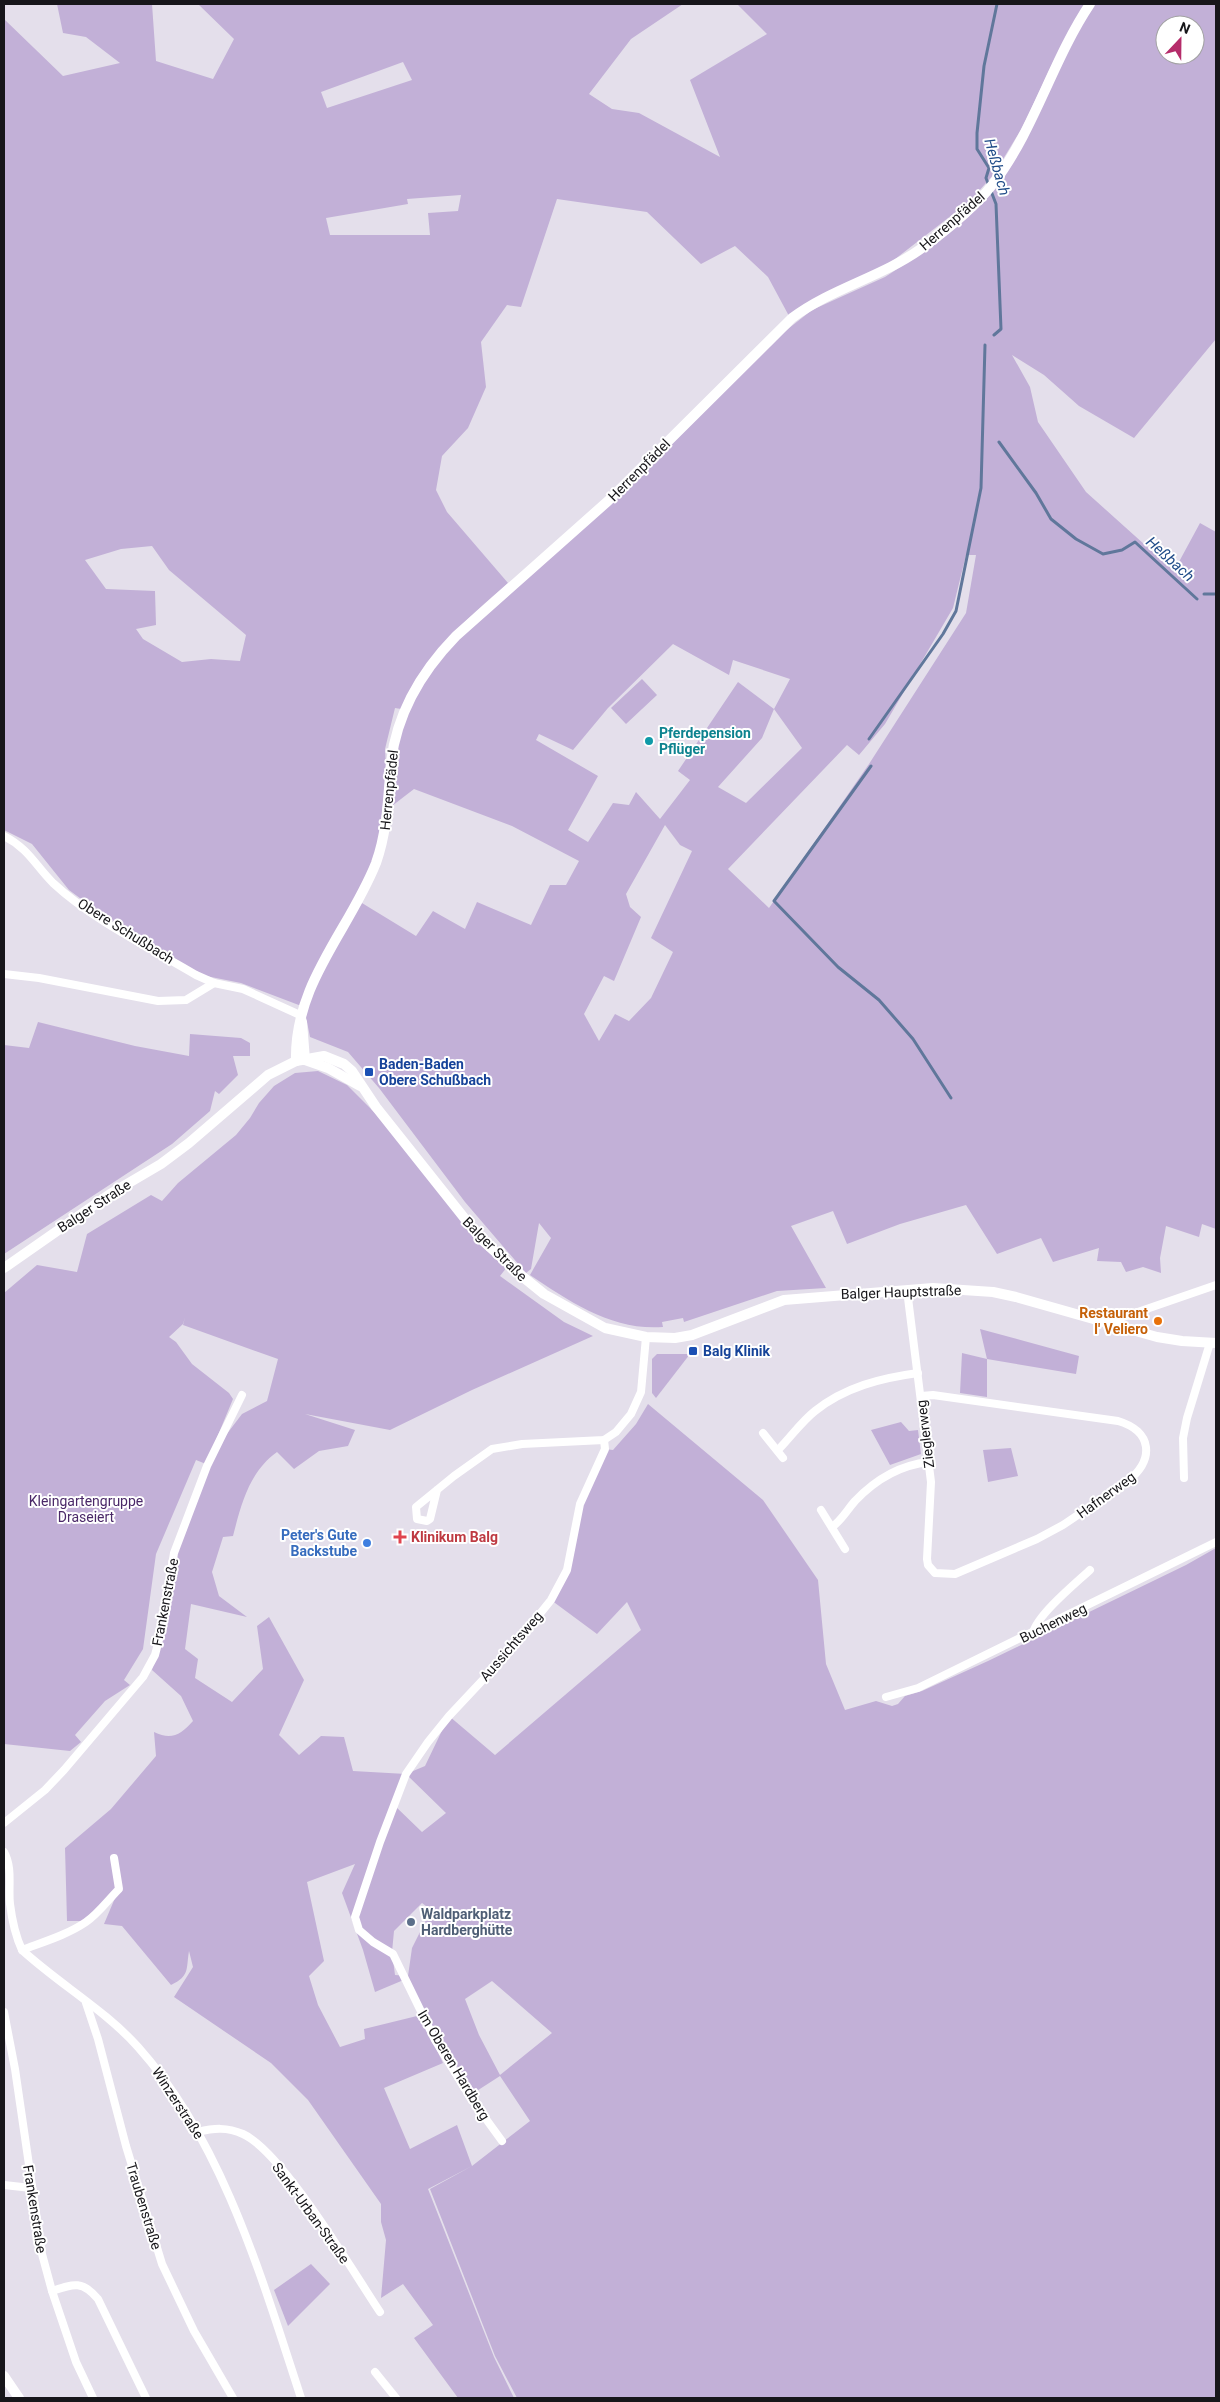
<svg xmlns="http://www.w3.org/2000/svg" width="1220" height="2402" font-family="Roboto,sans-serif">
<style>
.green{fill:#c2b0d7;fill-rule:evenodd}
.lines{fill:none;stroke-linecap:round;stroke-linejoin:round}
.stream{stroke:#60779b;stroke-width:3}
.street{stroke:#fff;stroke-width:8}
.secondary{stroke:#fff;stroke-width:10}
.culture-dot{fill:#0f9aa8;stroke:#fff;stroke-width:2}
.transit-dot{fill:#1a4fb4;stroke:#fff;stroke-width:2}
.food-dot{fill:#e8710a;stroke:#fff;stroke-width:2}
.health-dot{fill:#e0444e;stroke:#fff;stroke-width:2}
.shop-dot{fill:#3f7fe0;stroke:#fff;stroke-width:2}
.service-dot{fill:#5c6f8a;stroke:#fff;stroke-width:2}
.labels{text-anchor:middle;stroke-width:4;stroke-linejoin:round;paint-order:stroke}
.street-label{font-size:14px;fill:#17161a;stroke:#fff}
.culture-label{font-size:14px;font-weight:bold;fill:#0d838f;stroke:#fff;text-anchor:start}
.transit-label{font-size:14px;font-weight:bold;fill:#164399;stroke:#fff;text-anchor:start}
.food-label{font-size:14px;font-weight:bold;fill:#c56008;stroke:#fff;text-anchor:end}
.park-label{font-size:14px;fill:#4a2868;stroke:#fff}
.shop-label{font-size:14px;font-weight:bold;fill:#366cbe;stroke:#fff;text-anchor:end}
.health-label{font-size:14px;font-weight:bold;fill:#be3a42;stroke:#fff;text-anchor:start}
.service-label{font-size:14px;font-weight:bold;fill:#4e5e75;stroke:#fff;text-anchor:start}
.water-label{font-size:15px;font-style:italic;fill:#214d89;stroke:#fff}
</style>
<rect width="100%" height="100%" fill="#e4dfeb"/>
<!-- green -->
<g class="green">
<path d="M 57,4 L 152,4 L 156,61 L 213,79 L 234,39 L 198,4 L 683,4 L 631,39 L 589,94 L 612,109 L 639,113 L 720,157 L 690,80 L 767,34 L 737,4 L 1216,4 L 1216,339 L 1134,438 L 1079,406 L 1044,375 L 1012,355 L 1030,387 L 1038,422 L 1086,492 L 1174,571 L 1200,523 L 1216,532 L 1216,1229 L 1202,1224 L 1199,1237 L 1166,1226 L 1160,1258 L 1161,1273 L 1143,1267 L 1126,1272 L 1121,1262 L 1097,1261 L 1099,1248 L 1053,1262 L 1041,1238 L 997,1254 L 966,1205 L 900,1224 L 847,1244 L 833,1211 L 791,1226 L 826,1288 L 777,1291 L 684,1322 L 683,1318 L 662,1322 L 663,1327 C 613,1331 570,1302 530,1275 L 551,1238 L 539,1223 L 531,1269 L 526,1273 L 465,1202 L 379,1088 L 348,1052 L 310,1037 L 304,1007 L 241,983 L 201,975 L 96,910 L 69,890 L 32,844 L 4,830 L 4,19 L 63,76 L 120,63 L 86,37 L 63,33 ZM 1165,25 L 1195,25 L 1195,55 L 1165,55 ZM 1056,56 L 1005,176 L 925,251 L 885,277 L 812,310 L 779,336 L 457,639 L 420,685 L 393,747 L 388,804 L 385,749 L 395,708 L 401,709 C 423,656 466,620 508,583 L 447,512 L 436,490 L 442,456 L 468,428 L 486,387 L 481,342 L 507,305 L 521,307 L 557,199 L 647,212 L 701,264 L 735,246 L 768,277 L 789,316 L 890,263 L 970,201 L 994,174 L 1022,128 ZM 403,62 L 412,80 L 327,108 L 321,92 ZM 461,195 L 458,211 L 428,213 L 430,235 L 330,235 L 326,218 L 408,204 L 407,199 ZM 152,546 L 169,570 L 246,635 L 240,661 L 211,659 L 182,662 L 143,639 L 136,629 L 156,625 L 155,591 L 106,589 L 85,560 L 121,549 ZM 966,555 L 976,555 L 966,613 L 869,764 L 769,908 L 728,869 L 847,745 L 859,755 L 885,724 L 953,608 ZM 673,644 L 729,675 L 733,660 L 790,679 L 774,709 L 738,682 L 678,771 L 690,780 L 660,819 L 636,792 L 629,805 L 613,803 L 588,842 L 568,830 L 598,776 L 536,740 L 539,734 L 573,750 L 608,708 ZM 774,709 L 802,748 L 746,803 L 718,787 L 762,738 ZM 414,789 L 512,826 L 579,861 L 566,885 L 550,885 L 531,925 L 477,902 L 465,929 L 433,911 L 416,936 L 357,900 L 366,884 L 388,809 ZM 665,825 L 680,845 L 692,851 L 651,938 L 673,952 L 651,998 L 629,1021 L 615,1014 L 599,1041 L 584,1014 L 604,976 L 614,981 L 641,917 L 630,907 L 626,894 Z"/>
<path d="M 642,679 L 657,695 L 626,724 L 611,708 Z"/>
<path d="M 38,1022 L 135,1046 L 189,1056 L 190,1034 L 241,1038 L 250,1043 L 250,1056 L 233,1056 L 238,1075 L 219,1094 L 215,1091 L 210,1111 L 172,1144 L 4,1254 L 4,1045 L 29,1048 Z"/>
<path d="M 318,1071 L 347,1085 L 384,1122 L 507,1267 L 500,1276 L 564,1322 L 593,1336 L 472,1390 L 390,1430 L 305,1414 L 355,1430 L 348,1446 L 319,1451 L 294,1469 L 277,1452 C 249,1472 241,1505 233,1536 L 223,1537 L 212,1572 L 219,1596 L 247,1617 L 191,1604 L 185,1649 L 198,1659 L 195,1678 L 232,1702 L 263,1669 L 257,1626 L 269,1617 L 304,1680 L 279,1735 L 299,1755 L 321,1736 L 344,1737 L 353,1771 L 406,1774 L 394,1805 L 422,1832 L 446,1813 L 406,1774 L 425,1766 L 449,1716 L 495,1755 L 641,1630 L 627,1602 L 597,1634 L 551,1600 L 567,1570 L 580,1504 L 605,1449 L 613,1450 L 636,1424 L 648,1404 L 763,1500 L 818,1580 L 826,1664 L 845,1710 L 876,1701 L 892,1706 L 898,1704 L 905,1696 L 922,1691 L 988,1661 L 1186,1565 L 1216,1548 L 1216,2398 L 517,2398 L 495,2356 L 430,2189 L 472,2166 L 428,2189 L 494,2357 L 514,2398 L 458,2398 L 414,2338 L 433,2325 L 403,2284 L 381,2298 L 386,2240 L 381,2222 L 381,2204 L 308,2100 L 271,2063 L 174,1997 L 193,1967 L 189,1951 C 186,1969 190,1976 171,1985 L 122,1926 L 104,1924 L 118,1891 L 88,1921 L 67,1921 L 65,1848 L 111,1809 L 156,1756 L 154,1732 C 172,1741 181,1734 193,1721 L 181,1696 L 152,1670 L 174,1553 L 210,1467 L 223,1439 L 242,1414 L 267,1401 L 278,1359 L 183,1325 L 185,1317 L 183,1324 L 169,1337 L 176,1342 L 192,1364 L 229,1393 L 233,1399 L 206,1464 L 196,1460 L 156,1554 L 143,1649 L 124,1680 L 130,1685 L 105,1701 L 75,1735 L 81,1742 L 70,1751 L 4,1744 L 4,1293 L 37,1265 L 77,1272 L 87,1234 L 151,1195 L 162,1201 L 178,1183 L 236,1135 L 250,1118 L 259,1103 L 274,1086 L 295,1073 ZM 355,1864 L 342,1893 L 363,1950 L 375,1992 L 406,1979 L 421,2015 L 364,2029 L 365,2039 L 340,2047 L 318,2005 L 309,1976 L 324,1961 L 307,1882 ZM 422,1903 L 431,1910 L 412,1948 L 408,1976 L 395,1975 L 392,1952 L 394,1931 ZM 492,1981 L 552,2033 L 500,2075 L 479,2035 L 465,1999 ZM 438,2041 L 456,2064 L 472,2094 L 500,2076 L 530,2121 L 472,2166 L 457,2125 L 410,2149 L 384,2088 L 443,2063 L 433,2042 Z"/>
<path d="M 980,1329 L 1079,1356 L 1076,1374 L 987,1359 L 987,1397 L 960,1393 L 962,1353 L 987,1359 Z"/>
<path d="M 657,1354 L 690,1354 L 656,1398 L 652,1393 L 652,1359 Z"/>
<path d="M 901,1422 L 909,1431 L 918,1430 L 921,1454 L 890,1465 L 871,1430 Z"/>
<path d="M 1011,1448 L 1018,1476 L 988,1482 L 983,1450 Z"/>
<path d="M 311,2264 L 330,2284 L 288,2326 L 274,2290 Z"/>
</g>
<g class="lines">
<!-- stream -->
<g class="stream">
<path d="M 994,335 L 1001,329 L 996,204 L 986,178 L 989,168 L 977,149 L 977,133 L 984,66 L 997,4"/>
<path d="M 999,442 L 1036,493 L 1051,519 L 1076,539 L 1103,554 L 1122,550 L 1135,542 L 1197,599"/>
<path d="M 1204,594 L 1216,594"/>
<path d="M 869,739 L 943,634 L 956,611 L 981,488 L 985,345"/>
<path d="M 871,766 L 774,901 L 838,967 L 879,1000 L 913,1039 L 951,1098"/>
</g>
<!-- street -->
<g class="street">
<path d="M 4,836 C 29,849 35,865 53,883 C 94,921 149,947 196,975 L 214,983 L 243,989 L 302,1016"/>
<path d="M 4,974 L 39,978 L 158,1001 L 186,1000 L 214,983"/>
<path d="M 907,1290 L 931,1482 L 927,1559 L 928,1565 L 935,1573 L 955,1574 L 1037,1539 L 1063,1525 L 1128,1481 C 1155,1459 1152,1431 1118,1421 L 933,1395 L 921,1396"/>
<path d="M 1106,1323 L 1216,1285"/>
<path d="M 763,1433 L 783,1458"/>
<path d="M 778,1450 C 790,1438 801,1422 815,1411 C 845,1387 881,1378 918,1373"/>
<path d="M 1184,1478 L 1183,1438 L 1187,1418 L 1210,1343"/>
<path d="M 437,1490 L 430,1519 L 427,1521 L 417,1519 L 416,1507 L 454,1476 L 492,1449 L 522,1444 L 604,1440 L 616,1432 L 631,1414 L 641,1392 L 646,1337"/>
<path d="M 821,1510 L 845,1549"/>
<path d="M 832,1527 C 842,1520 847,1510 855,1501 C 875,1480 900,1465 929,1462"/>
<path d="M 1033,1633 C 1037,1615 1076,1583 1090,1570"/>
<path d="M 886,1697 L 918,1688 L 1216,1542"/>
<path d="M 4,1823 L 45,1790 L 64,1770 L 143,1677 L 155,1655 L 162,1628 L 174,1553 L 207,1466 L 242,1395"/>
<path d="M 4,1852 C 13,1868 8,1887 10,1904 C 12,1920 15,1935 22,1950 C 59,1984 105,2010 138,2047 C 223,2142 262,2279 301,2398"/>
<path d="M 22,1950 C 43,1942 67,1935 86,1922 C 98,1914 108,1900 119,1889 L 114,1858"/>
<path d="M 86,2003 L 98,2039 L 126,2146 L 162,2264 L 194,2331 L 233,2398"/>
<path d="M 4,2012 L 15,2069 L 42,2254 L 52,2291 L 76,2362 L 93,2398"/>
<path d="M 198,2132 C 214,2128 227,2127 243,2134 C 283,2152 353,2272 380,2312"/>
<path d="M 502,2141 L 470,2097 L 435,2040 L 393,1954 L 373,1942 L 359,1930 L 355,1917 L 380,1842 L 406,1774 L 428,1742 L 449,1716 L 510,1651 L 551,1600 L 567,1570 L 580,1504 L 605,1449 L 604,1440"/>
<path d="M 4,2185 L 31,2188"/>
<path d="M 52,2291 C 73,2284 82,2280 98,2299 L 146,2398"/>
<path d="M 375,2372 L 396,2398"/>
</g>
<!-- secondary -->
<g class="secondary">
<path d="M 302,1022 L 305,1060"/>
<path d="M 305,1060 L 328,1068 L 360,1086"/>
<path d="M 296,1061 C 294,983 349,931 376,863 C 388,829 388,796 391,762 C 397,712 422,671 456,636 L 608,501 L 792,318 C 832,288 882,277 922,248 C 947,230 974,208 993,184 C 1035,129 1052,61 1090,4"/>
<path d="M 4,1268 L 110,1194 L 161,1164 L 189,1143 L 268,1075 L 296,1061 L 324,1056 L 344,1064 L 352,1071 L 376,1107 L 481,1239 L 523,1277 L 544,1294 L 605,1328 L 646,1337 L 675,1338 L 692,1335 L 784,1300 L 933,1288 L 993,1292 L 1016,1297 L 1157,1337 L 1182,1341 L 1216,1343"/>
<path d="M 4,2376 L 19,2398"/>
</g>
</g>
<!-- markers -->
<circle class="culture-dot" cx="649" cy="741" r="5"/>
<g class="transit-dot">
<rect x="364" y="1067" width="10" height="10" rx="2.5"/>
<rect x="688" y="1346" width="10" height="10" rx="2.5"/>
</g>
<circle class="food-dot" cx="1158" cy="1321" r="5"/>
<path class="health-dot" d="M397.5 1529.5h5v5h5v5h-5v5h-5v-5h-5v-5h5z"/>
<circle class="shop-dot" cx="367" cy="1543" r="5"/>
<circle class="service-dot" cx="411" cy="1922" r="5"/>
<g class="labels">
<!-- street labels -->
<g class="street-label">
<text transform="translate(952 221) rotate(-41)" y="5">Herrenpfädel</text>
<text transform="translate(639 470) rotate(-45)" y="5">Herrenpfädel</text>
<text transform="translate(389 790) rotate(-84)" y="5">Herrenpfädel</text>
<text transform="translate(126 931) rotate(32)" y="5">Obere Schußbach</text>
<text transform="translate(94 1206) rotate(-33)" y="5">Balger Straße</text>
<text transform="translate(495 1249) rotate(45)" y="5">Balger Straße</text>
<text transform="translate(901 1292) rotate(-2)" y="5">Balger Hauptstraße</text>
<text transform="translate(925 1434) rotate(-97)" y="5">Zieglerweg</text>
<text transform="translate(1106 1495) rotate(-36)" y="5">Hafnerweg</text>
<text transform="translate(165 1602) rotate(-79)" y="5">Frankenstraße</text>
<text transform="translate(1053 1623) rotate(-26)" y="5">Buchenweg</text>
<text transform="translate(511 1646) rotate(-49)" y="5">Aussichtsweg</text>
<text transform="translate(454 2065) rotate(59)" y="5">Im Oberen Hardberg</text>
<text transform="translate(178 2103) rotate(57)" y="5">Winzerstraße</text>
<text transform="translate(144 2206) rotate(73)" y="5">Traubenstraße</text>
<text transform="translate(35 2209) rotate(81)" y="5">Frankenstraße</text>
<text transform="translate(311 2213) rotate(54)" y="5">Sankt-Urban-Straße</text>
</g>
<!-- culture labels -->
<g class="culture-label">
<text x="659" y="738">Pferdepension<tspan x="659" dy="16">Pflüger</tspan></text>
</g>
<!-- transit labels -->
<g class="transit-label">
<text x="379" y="1069">Baden-Baden<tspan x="379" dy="16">Obere Schußbach</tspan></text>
<text x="703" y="1356">Balg Klinik</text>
</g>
<!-- food labels -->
<g class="food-label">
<text x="1148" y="1318">Restaurant<tspan x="1148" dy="16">I' Veliero</tspan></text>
</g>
<!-- park labels -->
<g class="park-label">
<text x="86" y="1506">Kleingartengruppe<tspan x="86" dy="16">Draseiert</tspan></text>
</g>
<!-- shop labels -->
<g class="shop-label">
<text x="357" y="1540">Peter's Gute<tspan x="357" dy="16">Backstube</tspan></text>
</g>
<!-- health labels -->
<g class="health-label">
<text x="411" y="1542">Klinikum Balg</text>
</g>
<!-- service labels -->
<g class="service-label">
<text x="421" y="1919">Waldparkplatz<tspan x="421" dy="16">Hardberghütte</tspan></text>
</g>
<!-- water labels -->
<g class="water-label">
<text transform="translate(997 167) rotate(74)" y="5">Heßbach</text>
<text transform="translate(1170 559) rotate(42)" y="5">Heßbach</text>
</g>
</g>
<!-- border -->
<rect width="1220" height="2402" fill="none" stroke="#17161a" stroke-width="10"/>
<!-- north arrow -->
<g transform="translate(1180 40) rotate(22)"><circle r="24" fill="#ffffff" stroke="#a2a2a3"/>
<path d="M0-4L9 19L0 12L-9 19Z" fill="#b52c6a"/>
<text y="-8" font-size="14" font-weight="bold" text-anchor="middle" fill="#17161a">N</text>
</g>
</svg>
